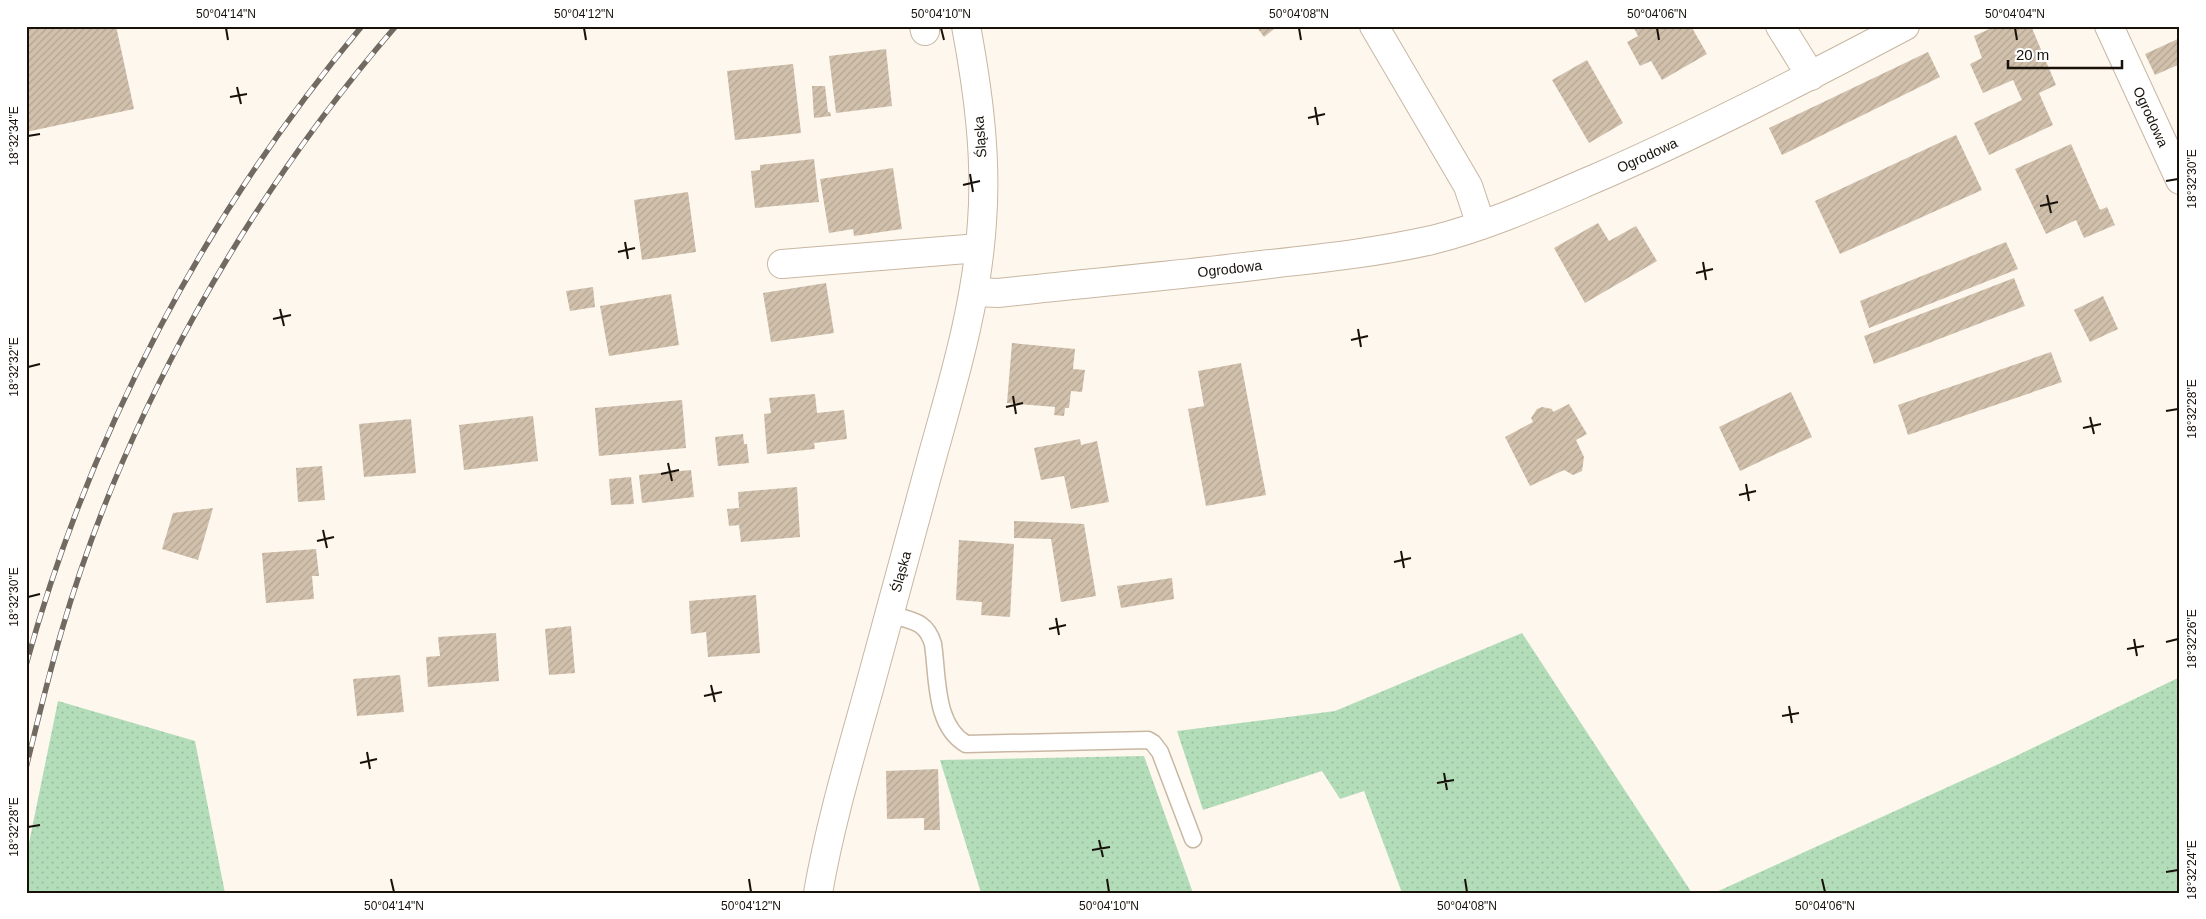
<svg xmlns="http://www.w3.org/2000/svg" width="2206" height="919" font-family="Helvetica,sans-serif">
<style>
.grass{fill:url(#grass-dots)}
.building{fill:url(#building-hatch)}
.lines{fill:none;stroke-linecap:round;stroke-linejoin:round}
.lane-casing{stroke:#c8b7a2;stroke-width:19}
.street-casing{stroke:#c8b7a2;stroke-width:30}
.secondary-casing{stroke:#c8b7a2;stroke-width:30}
.lane{stroke:#fff;stroke-width:16}
.street{stroke:#fff;stroke-width:28}
.secondary{stroke:#fff;stroke-width:28}
.rail-casing{stroke:#706a62;stroke-width:5.5}
.rail{stroke:#fff;stroke-width:4;stroke-dasharray:11;stroke-linecap:butt}
.ticks{fill:none;stroke:#17110a;stroke-width:2}
.labels{text-anchor:middle;stroke-width:4;stroke-linejoin:round;paint-order:stroke}
.street-label{font-size:14px;fill:#17110a;stroke:#fff}
.neatline{fill:none;stroke:#17110a;stroke-width:2}
.ticks-label{font-size:12px;text-anchor:middle;fill:#17110a}
</style>
<defs>
<pattern id="grass-dots" width="8" height="8" patternUnits="userSpaceOnUse" patternTransform="scale(1.25)"><rect width="8" height="8" fill="#b3ddb9"/><path d="M2 2h.1M6 6h.1" fill="none" stroke="#99bd9e" stroke-width="1.8" stroke-linecap="round"/></pattern>
<pattern id="building-hatch" width="6" height="6" patternUnits="userSpaceOnUse" patternTransform="scale(1.25)"><rect width="6" height="6" fill="#d1c1ac"/><path d="M-1 1l2-2M0 6l6-6M5 7l2-2" fill="none" stroke="#b3a593"/></pattern>
</defs>
<rect width="100%" height="100%" fill="#fef7ee"/>
<!-- grass -->
<g class="grass">
<path d="M 1522,633 L 1692,893 L 1402,893 L 1364,791 L 1340,799 L 1322,771 L 1203,810 L 1177,731 L 1335,711 Z"/>
<path d="M 2180,677 L 2180,893 L 1714,893 L 2014,757 Z"/>
<path d="M 58,701 L 195,741 L 225,893 L 26,893 L 27,853 Z"/>
<path d="M 1144,756 L 1193,893 L 981,893 L 940,760 Z"/>
</g>
<!-- building -->
<g class="building">
<path d="M 26,26 L 116,26 L 134,109 L 26,132 Z"/>
<path d="M 1256,26 L 1278,26 L 1264,37 Z"/>
<path d="M 1633,26 L 1691,26 L 1707,54 L 1662,80 L 1651,61 L 1640,66 L 1627,42 L 1638,36 Z"/>
<path d="M 1996,26 L 2031,26 L 2056,85 L 2039,93 L 2053,125 L 1989,155 L 1974,123 L 2022,100 L 2013,80 L 1983,93 L 1970,64 L 1982,58 L 1974,36 Z"/>
<path d="M 2180,38 L 2180,64 L 2155,75 L 2145,54 Z"/>
<path d="M 886,49 L 892,106 L 836,113 L 829,56 Z"/>
<path d="M 1928,52 L 1940,77 L 1782,155 L 1769,128 Z"/>
<path d="M 1587,60 L 1623,123 L 1589,143 L 1552,80 Z"/>
<path d="M 793,64 L 801,133 L 735,140 L 727,71 Z"/>
<path d="M 812,86 L 825,86 L 828,112 L 830,112 L 831,116 L 814,118 Z"/>
<path d="M 1956,135 L 1982,190 L 1840,254 L 1815,201 Z"/>
<path d="M 2071,144 L 2100,210 L 2107,207 L 2115,225 L 2084,238 L 2076,220 L 2046,234 L 2015,169 Z"/>
<path d="M 814,159 L 819,202 L 755,208 L 751,171 L 760,170 L 760,165 Z"/>
<path d="M 893,168 L 902,229 L 854,236 L 853,229 L 829,233 L 820,179 Z"/>
<path d="M 688,192 L 696,252 L 642,260 L 634,200 Z"/>
<path d="M 1598,223 L 1609,241 L 1636,226 L 1657,261 L 1585,303 L 1554,248 Z"/>
<path d="M 2006,242 L 2018,269 L 1869,328 L 1860,301 Z"/>
<path d="M 2014,278 L 2025,306 L 1874,364 L 1864,336 Z"/>
<path d="M 826,283 L 834,333 L 771,342 L 763,293 Z"/>
<path d="M 593,287 L 595,307 L 570,311 L 566,291 Z"/>
<path d="M 671,294 L 679,345 L 609,356 L 600,306 Z"/>
<path d="M 2103,296 L 2118,329 L 2090,342 L 2074,310 Z"/>
<path d="M 1012,343 L 1075,349 L 1073,369 L 1085,370 L 1082,392 L 1071,391 L 1069,408 L 1065,408 L 1064,416 L 1054,415 L 1055,407 L 1007,403 Z"/>
<path d="M 2051,352 L 2062,382 L 1908,435 L 1898,405 Z"/>
<path d="M 1241,363 L 1266,495 L 1206,506 L 1188,409 L 1204,406 L 1198,371 Z"/>
<path d="M 1791,392 L 1812,437 L 1740,471 L 1719,427 Z"/>
<path d="M 815,394 L 817,413 L 844,410 L 847,439 L 814,443 L 815,449 L 767,454 L 764,414 L 771,413 L 769,398 Z"/>
<path d="M 682,400 L 686,448 L 599,456 L 595,408 Z"/>
<path d="M 1569,404 L 1587,434 L 1576,440 L 1584,457 L 1582,471 L 1573,475 L 1564,470 L 1530,486 L 1505,437 L 1533,422 L 1531,418 L 1537,409 L 1542,407 L 1552,409 L 1553,412 Z"/>
<path d="M 533,416 L 538,461 L 464,470 L 459,425 Z"/>
<path d="M 411,419 L 416,473 L 364,477 L 359,424 Z"/>
<path d="M 743,434 L 744,444 L 747,444 L 749,463 L 718,466 L 715,437 Z"/>
<path d="M 1080,439 L 1081,445 L 1097,441 L 1109,502 L 1071,509 L 1064,476 L 1041,480 L 1034,448 Z"/>
<path d="M 322,466 L 325,500 L 298,502 L 296,468 Z"/>
<path d="M 691,470 L 694,497 L 642,503 L 639,475 Z"/>
<path d="M 631,477 L 634,504 L 611,505 L 609,479 Z"/>
<path d="M 797,487 L 800,537 L 741,542 L 739,525 L 729,526 L 727,509 L 739,508 L 738,492 Z"/>
<path d="M 213,508 L 198,560 L 162,549 L 173,513 Z"/>
<path d="M 1014,521 L 1084,524 L 1096,596 L 1061,602 L 1051,539 L 1014,538 Z"/>
<path d="M 959,540 L 1014,544 L 1010,617 L 981,615 L 982,602 L 956,600 Z"/>
<path d="M 316,549 L 319,576 L 312,576 L 314,599 L 266,603 L 262,553 Z"/>
<path d="M 1172,578 L 1174,599 L 1121,608 L 1117,586 Z"/>
<path d="M 756,595 L 760,653 L 708,657 L 706,632 L 691,634 L 689,601 Z"/>
<path d="M 571,626 L 575,673 L 549,675 L 545,629 Z"/>
<path d="M 496,633 L 499,681 L 428,687 L 426,657 L 440,656 L 438,637 Z"/>
<path d="M 400,675 L 404,712 L 357,716 L 353,679 Z"/>
<path d="M 938,769 L 940,830 L 924,830 L 924,818 L 887,819 L 886,771 Z"/>
</g>
<g class="lines">
<!-- lane casing -->
<g class="lane-casing">
<path id="lane" d="M 889,614 C 911,621 926,620 933,644 C 938,677 934,725 966,744 L 1148,740 L 1153,743 L 1160,752 L 1193,839"/>
</g>
<!-- street casing -->
<g class="street-casing">
<g id="street">
<path d="M 924,26 L 925,31"/>
<path d="M 1374,26 L 1468,186 L 1481,225"/>
<path d="M 1780,26 L 1811,76"/>
<path id="s1" d="M 2109,26 L 2180,180"/>
<path d="M 782,264 L 979,248"/>
<path id="s2" d="M 975,292 L 998,293 C 1089,283 1180,275 1270,264 C 1325,258 1379,252 1432,240 C 1488,226 1541,202 1594,179 C 1700,133 1803,80 1905,26"/>
</g>
</g>
<!-- secondary casing -->
<g class="secondary-casing">
<g id="secondary">
<path id="s3" d="M 818,893 C 830,824 850,757 869,689 C 890,613 910,537 931,461 C 953,382 977,304 982,222 C 987,157 978,90 966,26"/>
</g>
</g>
<!-- lane -->
<use href="#lane" class="lane"/>
<!-- street -->
<use href="#street" class="street"/>
<!-- secondary -->
<use href="#secondary" class="secondary"/>
<!-- rail casing -->
<g class="rail-casing">
<g id="rail">
<path d="M 26,665 C 91,430 206,213 362,26"/>
<path d="M 26,768 C 37,723 48,678 61,633 C 124,415 247,198 396,26"/>
</g>
</g>
<!-- rail -->
<use href="#rail" class="rail"/>
</g>
<!-- ticks -->
<path class="ticks" d="M 226,28 L 228,40M 584,28 L 586,40M 941,28 L 944,40M 1299,28 L 1301,40M 1657,28 L 1659,40M 2015,28 L 2017,40M 237,87 L 241,104M 230,97 L 247,94M 1315,107 L 1318,125M 1308,118 L 1325,114M 28,136 L 40,134M 970,174 L 973,192M 2166,181 L 2178,179M 963,185 L 980,181M 2047,195 L 2051,213M 2040,206 L 2058,202M 625,242 L 628,259M 618,252 L 635,248M 1703,262 L 1706,280M 1696,273 L 1713,269M 280,309 L 284,326M 273,319 L 291,315M 1358,329 L 1361,347M 1351,340 L 1368,336M 28,367 L 40,364M 1013,396 L 1016,414M 1006,407 L 1023,403M 2166,411 L 2178,409M 2090,417 L 2094,434M 2083,428 L 2101,424M 668,463 L 672,481M 661,474 L 679,470M 1746,484 L 1749,501M 1739,495 L 1756,491M 323,530 L 327,548M 317,541 L 334,537M 1401,551 L 1404,568M 1394,562 L 1411,558M 28,597 L 40,594M 1056,618 L 1059,635M 1049,629 L 1066,625M 2134,639 L 2137,656M 2166,642 L 2178,639M 2127,649 L 2144,646M 711,685 L 715,702M 704,696 L 722,692M 1789,706 L 1792,723M 1782,716 L 1799,713M 367,752 L 370,769M 360,763 L 377,759M 1444,773 L 1447,790M 1437,783 L 1454,780M 28,827 L 40,825M 1099,840 L 1103,857M 1092,850 L 1110,847M 2166,872 L 2178,870M 391,879 L 394,892M 749,879 L 751,892M 1107,879 L 1109,892M 1465,879 L 1467,892M 1822,879 L 1825,892"/>
<g class="labels">
<!-- street labels -->
<g class="street-label">
<text dy="5" stroke="none"><textPath href="#s1" startOffset="100">Ogrodowa</textPath></text>
<text transform="translate(980 137) rotate(-94)" y="5">Śląska</text>
<text dy="5" stroke="none"><textPath href="#s2" startOffset="692">Ogrodowa</textPath></text>
<text dy="5" stroke="none"><textPath href="#s2" startOffset="256">Ogrodowa</textPath></text>
<text dy="5" stroke="none"><textPath href="#s3" startOffset="332">Śląska</textPath></text>
</g>
</g>
<!-- border -->
<rect width="2206" height="919" fill="none" stroke="#ffffff" stroke-width="55"/>
<!-- scale -->
<path d="M2008 60v8h114v-8" fill="none" stroke="#17110a" stroke-width="2.5"/>
<text x="2016" y="60" font-size="15" fill="#17110a" stroke="#ffffff" stroke-width="4" paint-order="stroke">20 m</text>
<rect x="28" y="28" width="2150" height="864" class="neatline"/>
<g class="ticks-label">
<text x="226" y="18">50°04'14"N</text>
<text x="584" y="18">50°04'12"N</text>
<text x="941" y="18">50°04'10"N</text>
<text x="1299" y="18">50°04'08"N</text>
<text x="1657" y="18">50°04'06"N</text>
<text x="2015" y="18">50°04'04"N</text>
<text transform="translate(14 136) rotate(-90)" y="4">18°32'34"E</text>
<text transform="translate(2192 179) rotate(-90)" y="4">18°32'30"E</text>
<text transform="translate(14 367) rotate(-90)" y="4">18°32'32"E</text>
<text transform="translate(2192 409) rotate(-90)" y="4">18°32'28"E</text>
<text transform="translate(14 597) rotate(-90)" y="4">18°32'30"E</text>
<text transform="translate(2192 639) rotate(-90)" y="4">18°32'26"E</text>
<text transform="translate(14 827) rotate(-90)" y="4">18°32'28"E</text>
<text transform="translate(2192 870) rotate(-90)" y="4">18°32'24"E</text>
<text x="394" y="910">50°04'14"N</text>
<text x="751" y="910">50°04'12"N</text>
<text x="1109" y="910">50°04'10"N</text>
<text x="1467" y="910">50°04'08"N</text>
<text x="1825" y="910">50°04'06"N</text>
</g>
</svg>
